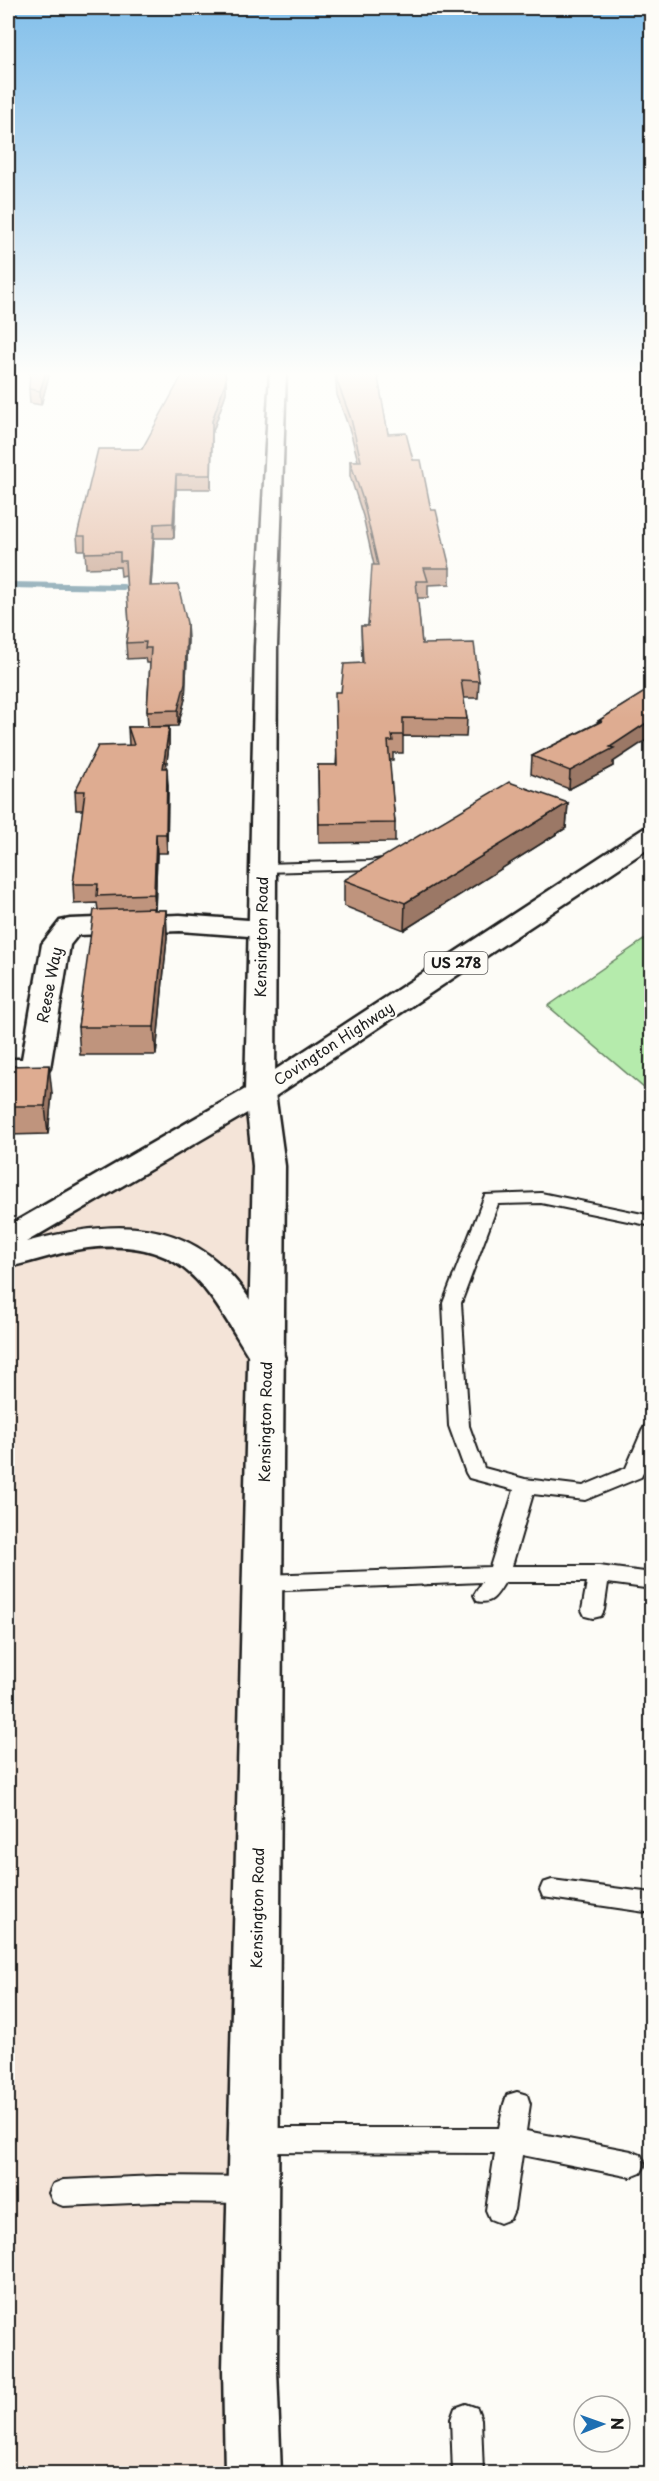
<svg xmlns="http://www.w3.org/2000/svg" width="659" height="2481" font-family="'Playpen Sans',sans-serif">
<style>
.built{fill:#f4e4d8}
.green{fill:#b5ebac;stroke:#688464;stroke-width:1.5}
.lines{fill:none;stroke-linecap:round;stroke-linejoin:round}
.stream{stroke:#5e8899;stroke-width:6}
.lane-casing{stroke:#1c1c1c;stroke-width:4}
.street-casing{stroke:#1c1c1c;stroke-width:5}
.secondary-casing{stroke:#1c1c1c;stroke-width:5}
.primary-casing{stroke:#1c1c1c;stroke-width:5}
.lane{fill:#fdfcf7;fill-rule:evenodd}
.street{fill:#fdfcf7;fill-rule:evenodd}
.secondary{fill:#fdfcf7;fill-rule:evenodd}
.primary{fill:#fdfcf7;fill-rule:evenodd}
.wall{fill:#bf947d;stroke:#1c1c1c;stroke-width:1.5}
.shaded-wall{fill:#9b7866;stroke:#1c1c1c;stroke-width:1.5}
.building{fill:#deac91;stroke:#1c1c1c;stroke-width:1.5}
.labels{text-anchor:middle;stroke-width:4.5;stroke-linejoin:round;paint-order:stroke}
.shield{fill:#fdfcf7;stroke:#605f5e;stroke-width:1.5}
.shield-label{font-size:14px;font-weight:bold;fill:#1c1c1c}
.street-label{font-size:15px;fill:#1c1c1c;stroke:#fdfcf7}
</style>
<rect width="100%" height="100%" fill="#fdfcf7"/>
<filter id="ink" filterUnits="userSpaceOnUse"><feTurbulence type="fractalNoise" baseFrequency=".0167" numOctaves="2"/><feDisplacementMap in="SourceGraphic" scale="12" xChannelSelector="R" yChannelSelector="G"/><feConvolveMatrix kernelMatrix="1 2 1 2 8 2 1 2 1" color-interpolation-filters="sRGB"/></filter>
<g filter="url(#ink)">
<!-- built -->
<path class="built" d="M 260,1093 L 281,2473 L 8,2474 L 8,1250 Z"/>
<!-- green -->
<path class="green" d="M 651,935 L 651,1094 L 548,1006 Z"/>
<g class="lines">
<!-- stream -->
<path class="stream" d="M 8,585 L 123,587"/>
<!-- lane casing -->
<g class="lane-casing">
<g id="lane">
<path d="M 393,857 L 400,861 L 398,864 L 370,869 L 264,872 L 257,868 L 264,864 L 370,861 Z"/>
<path d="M 541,1193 L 652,1216 L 652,1226 L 541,1203 L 498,1204 L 461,1303 L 469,1426 L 484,1468 L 525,1479 L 583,1486 L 626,1468 L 642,1431 L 645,1426 L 652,1424 L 652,1455 L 641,1477 L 585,1500 L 533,1494 L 512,1566 L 599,1566 L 652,1573 L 652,1589 L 608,1583 L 604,1610 L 601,1616 L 593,1618 L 585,1616 L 582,1610 L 587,1582 L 505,1582 C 497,1594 493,1605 477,1601 L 474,1595 L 482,1582 L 264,1591 L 256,1588 L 253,1583 L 256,1578 L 264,1575 L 490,1567 L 514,1490 L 469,1478 L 466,1473 L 449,1426 L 443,1303 L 485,1195 Z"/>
<path d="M 552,1880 L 652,1893 L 652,1913 L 543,1897 L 540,1890 L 543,1883 Z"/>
<path d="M 517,2092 L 527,2095 L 530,2104 L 526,2131 L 631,2151 L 641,2155 L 645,2164 L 641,2173 L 631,2177 L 522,2155 L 514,2210 L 510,2219 L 500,2223 L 490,2219 L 486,2210 L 495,2153 L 255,2152 L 245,2149 L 241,2140 L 245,2131 L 255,2128 L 499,2128 L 504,2104 L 507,2095 Z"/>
<path d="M 157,2176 L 252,2177 L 262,2181 L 266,2190 L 262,2199 L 252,2203 L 157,2202 L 63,2206 L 53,2202 L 49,2193 L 53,2184 L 63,2180 Z"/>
<path d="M 466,2404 L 477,2408 L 481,2419 L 483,2474 L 453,2474 L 451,2419 L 455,2408 Z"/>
</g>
</g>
<!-- street casing -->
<g class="street-casing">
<path id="street" d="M 180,915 L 262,921 L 272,923 L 276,929 L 272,935 L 262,937 L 180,931 L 78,935 L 70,945 L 50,1068 L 46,1074 L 35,1077 L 8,1077 L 8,1059 L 22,1059 L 42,944 L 60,921 L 70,919 Z"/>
</g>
<!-- secondary casing -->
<g class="secondary-casing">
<path id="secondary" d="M 270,372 L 286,372 L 277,647 L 275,1093 L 285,1166 L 277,2369 L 281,2474 L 225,2474 L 223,2369 L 253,1166 L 245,1093 L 255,647 Z"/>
</g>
<!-- primary casing -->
<g class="primary-casing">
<path id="primary" d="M 652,827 L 652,846 L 271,1099 L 26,1242 C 99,1223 172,1213 229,1273 C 252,1298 268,1329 285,1358 L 279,1366 L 267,1369 L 255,1366 C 208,1293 190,1237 88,1248 C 61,1251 35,1262 8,1267 L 8,1226 L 249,1087 L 643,829 Z"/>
</g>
<!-- lane -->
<use href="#lane" class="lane"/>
<!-- street -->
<use href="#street" class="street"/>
<!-- secondary -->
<use href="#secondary" class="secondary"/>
<!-- primary -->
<use href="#primary" class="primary"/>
</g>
<!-- wall -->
<g class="wall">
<path d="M 50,372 L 41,405 L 30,403 L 29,389 Z"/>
<path d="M 335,372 L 377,372 L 388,434 L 413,460 L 431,510 L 450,568 L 450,584 L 428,585 L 428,598 L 417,598 L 422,644 L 479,681 L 478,698 L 463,698 L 467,719 L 466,737 L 403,736 L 403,753 L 393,753 L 393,760 L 389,760 L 395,823 L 395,842 L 319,843 L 318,765 L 336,765 L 341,692 L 362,663 L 361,626 L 368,626 L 374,565 L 363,516 L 350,476 L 350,461 L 358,461 L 351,434 L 337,395 Z"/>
<path d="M 226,380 L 226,393 L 212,434 L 211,489 L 176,489 L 174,538 L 154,538 L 151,586 L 188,639 L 185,699 L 178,726 L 148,727 L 147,711 L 150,663 L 146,663 L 145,658 L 127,659 L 126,643 L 129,624 L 126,575 L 121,576 L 120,567 L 86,568 L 85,550 L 78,550 L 77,536 L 142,449 Z"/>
<path d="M 651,688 L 613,762 L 613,766 L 569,789 L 531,774 L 532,756 L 597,723 L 598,721 Z"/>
<path d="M 128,727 L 169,727 L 169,745 L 166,768 L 168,786 L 167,853 L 157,853 L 155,910 L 166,910 L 167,937 L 156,1055 L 80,1055 L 78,1027 L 98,910 L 97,903 L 74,904 L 73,884 L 83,810 L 76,810 L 75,791 L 129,745 Z"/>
<path d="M 568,803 L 566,828 L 404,930 L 344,906 L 344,880 Z"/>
<path d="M 8,1066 L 52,1093 L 48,1134 L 8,1135 Z"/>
</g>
<!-- shaded-wall -->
<g class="shaded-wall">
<path d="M 46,372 L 50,372 L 41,405 L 40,391 Z"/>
<path d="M 226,380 L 226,393 L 212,434 L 211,489 L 212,421 Z"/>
<path d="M 10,404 L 11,418 L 8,426 L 8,409 Z"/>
<path d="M 176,475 L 176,489 L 174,538 L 173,523 Z"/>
<path d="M 154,524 L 154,538 L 150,601 L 150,586 Z"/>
<path d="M 187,623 L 188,639 L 185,699 L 178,726 L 178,710 Z"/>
<path d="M 651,720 L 651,737 L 613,762 L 613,766 L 569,789 L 570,771 Z"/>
<path d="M 169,727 L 169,745 L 164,786 L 163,768 Z"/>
<path d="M 167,768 L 168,786 L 167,853 L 166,834 Z"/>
<path d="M 568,803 L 566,828 L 404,930 L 405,903 Z"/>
<path d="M 156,834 L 157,853 L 155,914 L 154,894 Z"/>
<path d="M 12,895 L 14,922 L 8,961 L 8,920 Z"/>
<path d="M 166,910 L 167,937 L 156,1055 L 154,1027 Z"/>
<path d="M 49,1065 L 52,1093 L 48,1134 L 45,1106 Z"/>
</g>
<!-- building -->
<g class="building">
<path d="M 30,372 L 46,372 L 40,391 L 29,389 Z"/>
<path d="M 184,372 L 225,372 L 226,380 L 212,421 L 211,475 L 176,475 L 173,523 L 154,524 L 150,586 L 178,585 L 187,623 L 185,683 L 178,710 L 147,711 L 151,648 L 145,648 L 146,642 L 126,643 L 129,623 L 125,561 L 120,561 L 120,552 L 85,553 L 85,536 L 77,536 L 98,449 L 142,449 Z"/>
<path d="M 337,372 L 377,372 L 388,434 L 406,433 L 413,460 L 421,460 L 431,510 L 436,510 L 450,568 L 424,568 L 428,581 L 416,581 L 422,644 L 474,643 L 479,681 L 461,680 L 467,719 L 403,718 L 403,735 L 392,735 L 393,741 L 388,741 L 395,823 L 319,824 L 318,765 L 337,765 L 335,692 L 341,692 L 344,664 L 363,663 L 361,626 L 368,626 L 372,565 L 378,565 L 363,500 L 350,461 L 361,461 L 351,419 L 337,381 Z"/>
<path d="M 8,400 L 10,404 L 8,409 Z"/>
<path d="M 651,688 L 651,720 L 610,747 L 614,748 L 570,771 L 532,756 L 602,721 L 598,721 Z"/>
<path d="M 128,727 L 169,727 L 163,768 L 167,768 L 166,834 L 156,834 L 154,894 L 97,896 L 98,884 L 73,884 L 85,791 L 75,791 L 98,746 L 134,745 Z"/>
<path d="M 509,782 L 568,803 L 405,903 L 344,880 Z"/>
<path d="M 8,895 L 12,895 L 8,920 Z"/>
<path d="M 153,908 L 153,910 L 166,910 L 154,1027 L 78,1027 L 94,910 Z"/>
<path d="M 49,1065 L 45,1106 L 8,1106 L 8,1066 Z"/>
</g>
</g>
<!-- sky -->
<linearGradient id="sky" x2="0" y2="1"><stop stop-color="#82bfea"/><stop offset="0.52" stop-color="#fefefb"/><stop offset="1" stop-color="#fefefb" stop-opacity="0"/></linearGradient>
<rect width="659" height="719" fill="url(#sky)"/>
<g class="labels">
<!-- shield labels -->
<rect class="shield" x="424.5" y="952" width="63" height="22" rx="4.5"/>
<g class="shield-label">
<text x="456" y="968">US 278</text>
</g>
<!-- street labels -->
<g class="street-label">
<text transform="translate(262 937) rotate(-89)" y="5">Kensington Road</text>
<text transform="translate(50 985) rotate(-79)" y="5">Reese Way</text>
<text transform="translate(334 1044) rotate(-33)" y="5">Covington Highway</text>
<text transform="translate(266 1422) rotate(-89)" y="5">Kensington Road</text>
<text transform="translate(258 1908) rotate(-89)" y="5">Kensington Road</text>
</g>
</g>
<!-- margin -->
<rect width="659" height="2481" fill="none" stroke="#fdfcf7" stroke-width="30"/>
<rect x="15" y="15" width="629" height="2451" fill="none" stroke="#1c1c1c" stroke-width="2" filter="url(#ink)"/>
<!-- north arrow -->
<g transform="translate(602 2424) rotate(89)"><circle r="28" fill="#fdfcf7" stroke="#a3a29f" stroke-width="1.5"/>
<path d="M0-4.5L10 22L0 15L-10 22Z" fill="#1f6fb2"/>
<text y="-9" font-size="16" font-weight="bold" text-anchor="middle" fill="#1c1c1c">N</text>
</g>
</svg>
